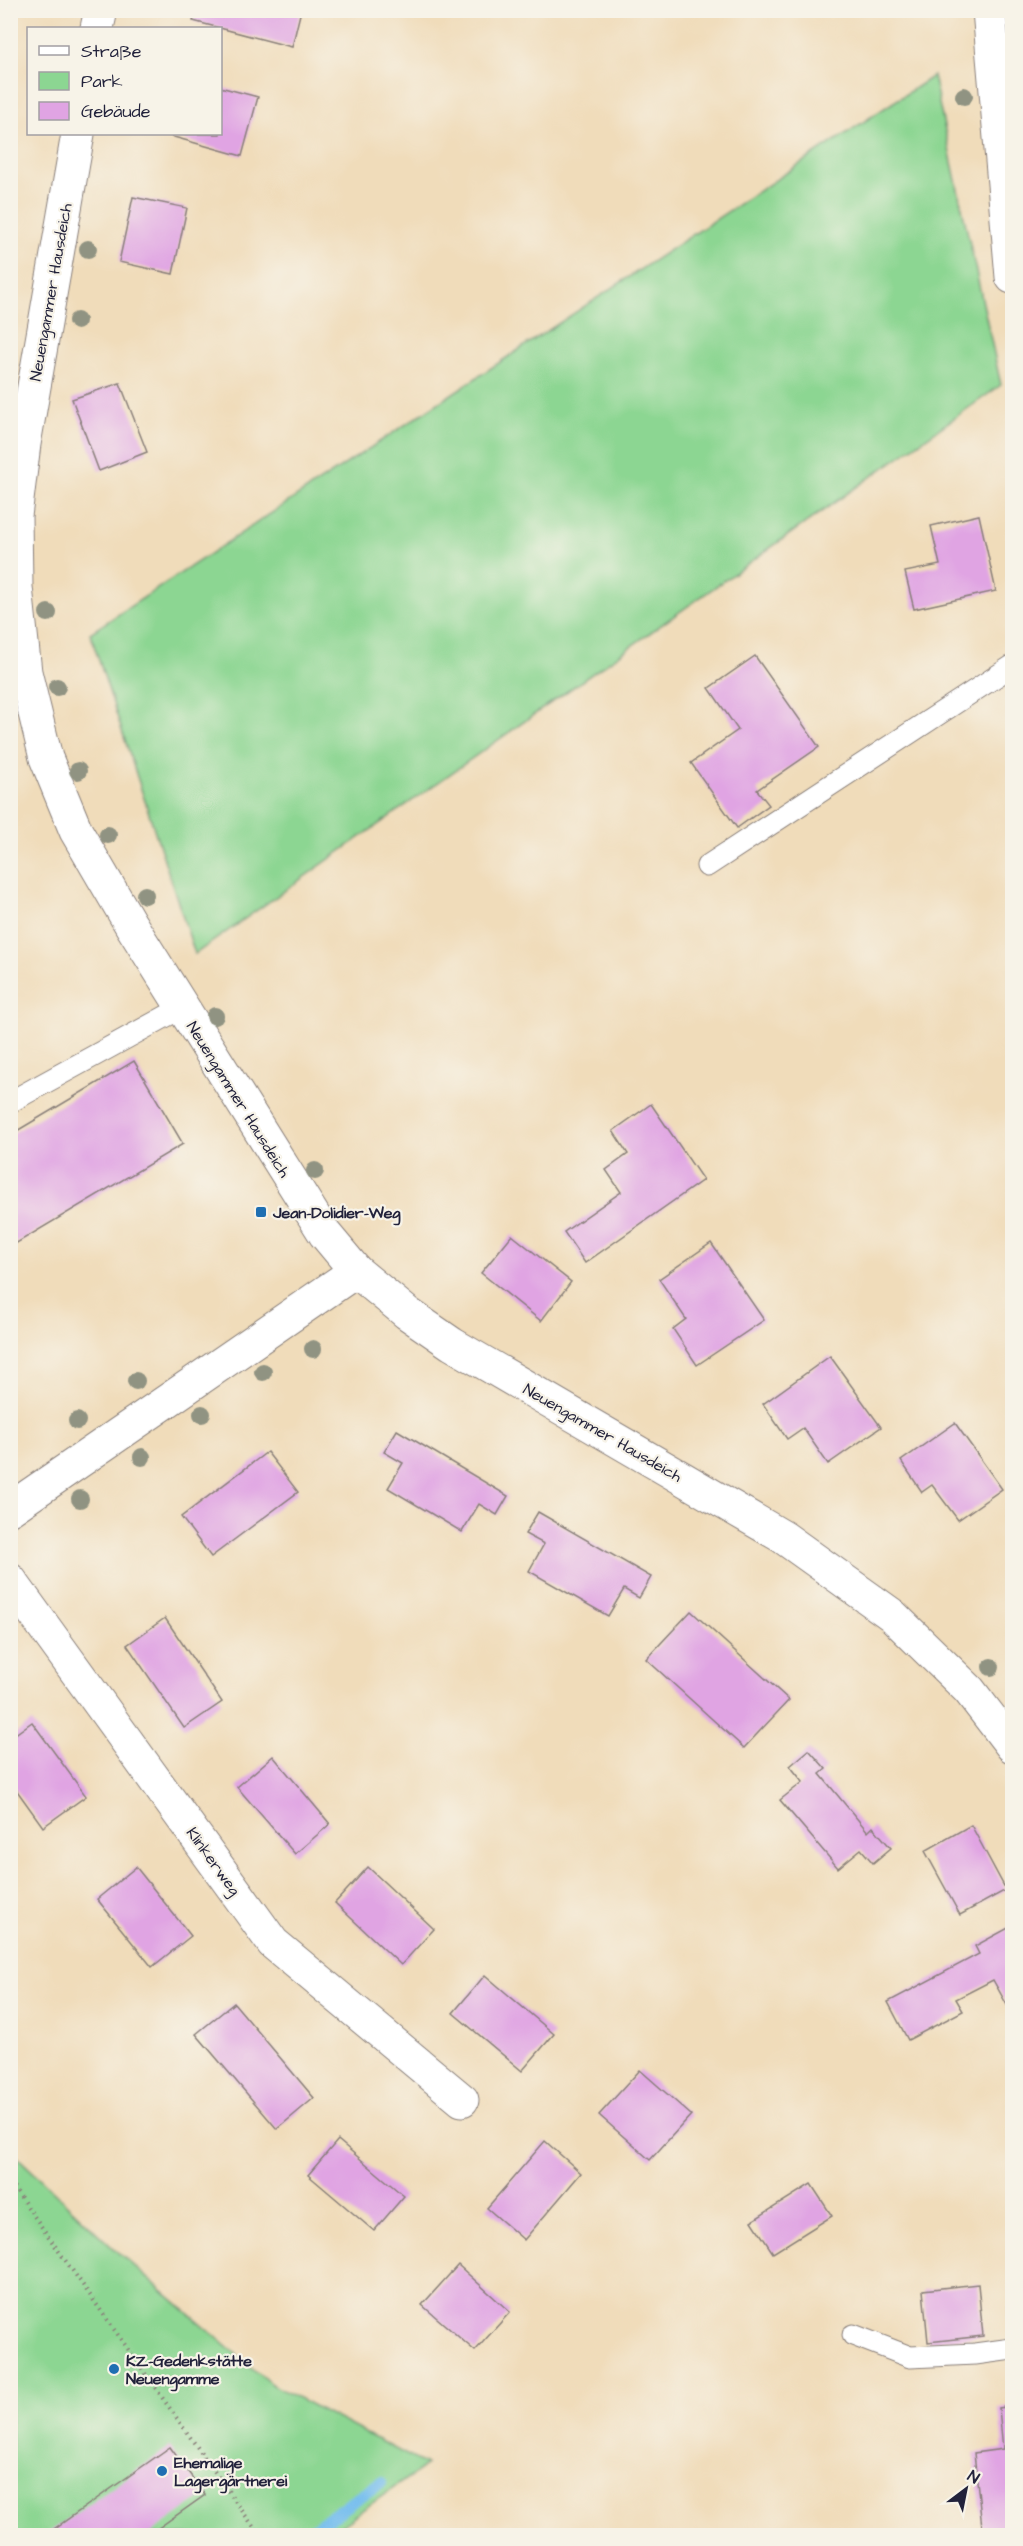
<svg xmlns="http://www.w3.org/2000/svg" width="1023" height="2546" font-family="'Architects Daughter',sans-serif">
<style>
.green{fill:#8cd692;stroke:#577c66;stroke-width:1.5}
.lines{fill:none;stroke-linecap:round;stroke-linejoin:round}
.stream{stroke:#76beee;stroke-width:12}
.building{fill:#e0a4e3}
.service-casing{stroke:#897f7a;stroke-width:23}
.minor-casing{stroke:#897f7a;stroke-width:35}
.tertiary-casing{stroke:#897f7a;stroke-width:35}
.path{stroke:#897f7a;stroke-width:4;stroke-dasharray:1.5 4.5;stroke-linecap:butt}
.service{stroke:#fff;stroke-width:21}
.minor{stroke:#fff;stroke-width:33}
.tertiary{stroke:#fff;stroke-width:33}
.tree{fill:#909382}
.poi-dot{fill:#1f6fb2;stroke:#f7f3e8;stroke-width:2}
.labels{text-anchor:middle;stroke-width:4.5;stroke-linejoin:round;paint-order:stroke}
.street-label{font-size:16px;fill:#22223b;stroke:#f7f3e8}
.poi-label{font-size:16px;font-weight:bold;fill:#22223b;stroke:#f7f3e8;text-anchor:start}
</style>
<rect width="100%" height="100%" fill="#f7f3e8"/>
<filter id="ink" filterUnits="userSpaceOnUse"><feTurbulence type="fractalNoise" baseFrequency=".0167" numOctaves="2"/><feDisplacementMap in="SourceGraphic" scale="12" xChannelSelector="R" yChannelSelector="G"/><feConvolveMatrix kernelMatrix="1 2 1 2 8 2 1 2 1" color-interpolation-filters="sRGB"/></filter>
<filter id="wash" filterUnits="userSpaceOnUse"><feTurbulence type="fractalNoise" baseFrequency=".008" numOctaves="4" result="noise"/><feDisplacementMap in="SourceGraphic" scale="24" xChannelSelector="R" yChannelSelector="G"/><feGaussianBlur stdDeviation="1.35" result="paint"/><feColorMatrix in="noise" values="0 0 0 0 0 0 0 0 0 0 0 0 0 0 0 0 0 1.4 0 .05"/><feComposite in="paint" operator="in"/></filter>
<g filter="url(#wash)">
<rect width="100%" height="100%" fill="#f0dcba"/>
<!-- green -->
<g class="green">
<path d="M 933,76 L 1001,385 L 195,954 L 90,633 Z"/>
<path d="M 10,2150 L 114,2249 L 271,2384 L 426,2465 L 327,2535 L 11,2535 Z"/>
</g>
<g class="lines">
<!-- stream -->
<path class="stream" d="M 303,2536 L 381,2482"/>
</g>
<g id="blocks">
<!-- building -->
<g class="building">
<path d="M 196,10 L 301,10 L 292,47 L 193,21 Z"/>
<path d="M 220,87 L 258,97 L 242,156 L 163,134 L 220,134 Z"/>
<path d="M 133,197 L 187,208 L 173,274 L 119,262 Z"/>
<path d="M 120,383 L 147,452 L 99,471 L 72,399 Z"/>
<path d="M 979,515 L 996,591 L 914,609 L 905,572 L 940,565 L 931,526 Z"/>
<path d="M 755,656 L 819,747 L 757,790 L 769,805 L 737,828 L 691,763 L 738,730 L 709,688 Z"/>
<path d="M 134,1061 L 183,1144 L 10,1247 L 10,1135 Z"/>
<path d="M 651,1104 L 703,1180 L 585,1263 L 564,1232 L 621,1192 L 606,1170 L 628,1154 L 613,1131 Z"/>
<path d="M 512,1235 L 571,1282 L 541,1321 L 481,1273 Z"/>
<path d="M 711,1243 L 764,1320 L 697,1365 L 673,1329 L 686,1319 L 659,1279 Z"/>
<path d="M 830,1356 L 881,1427 L 828,1464 L 803,1428 L 787,1439 L 763,1404 Z"/>
<path d="M 955,1423 L 1002,1489 L 958,1520 L 932,1485 L 922,1492 L 901,1461 Z"/>
<path d="M 397,1430 L 508,1496 L 497,1515 L 479,1504 L 462,1532 L 388,1488 L 403,1463 L 384,1452 Z"/>
<path d="M 267,1452 L 298,1492 L 211,1557 L 181,1517 Z"/>
<path d="M 538,1512 L 651,1577 L 639,1598 L 624,1589 L 608,1616 L 529,1571 L 544,1544 L 525,1534 Z"/>
<path d="M 691,1611 L 789,1700 L 744,1748 L 646,1659 Z"/>
<path d="M 165,1618 L 222,1702 L 184,1728 L 127,1645 Z"/>
<path d="M 32,1722 L 86,1796 L 43,1827 L 10,1781 L 10,1738 Z"/>
<path d="M 809,1750 L 826,1769 L 820,1774 L 868,1832 L 873,1827 L 891,1848 L 873,1863 L 861,1849 L 838,1868 L 780,1800 L 803,1782 L 790,1766 Z"/>
<path d="M 273,1756 L 330,1824 L 295,1854 L 237,1787 Z"/>
<path d="M 971,1825 L 1006,1890 L 960,1915 L 925,1851 Z"/>
<path d="M 136,1867 L 191,1936 L 152,1967 L 97,1899 Z"/>
<path d="M 368,1867 L 434,1929 L 401,1965 L 335,1903 Z"/>
<path d="M 1012,1926 L 1012,2002 L 1007,2005 L 993,1980 L 956,1999 L 963,2011 L 908,2040 L 888,2002 L 979,1954 L 975,1946 Z"/>
<path d="M 485,1975 L 554,2034 L 522,2071 L 453,2013 Z"/>
<path d="M 234,2003 L 314,2098 L 277,2129 L 196,2034 Z"/>
<path d="M 640,2070 L 691,2115 L 650,2160 L 599,2115 Z"/>
<path d="M 338,2140 L 404,2196 L 374,2231 L 308,2175 Z"/>
<path d="M 545,2141 L 581,2173 L 524,2240 L 487,2208 Z"/>
<path d="M 811,2184 L 832,2216 L 773,2253 L 752,2221 Z"/>
<path d="M 458,2265 L 510,2312 L 475,2351 L 422,2305 Z"/>
<path d="M 978,2284 L 983,2336 L 928,2342 L 923,2290 Z"/>
<path d="M 1012,2406 L 1012,2535 L 983,2536 L 974,2453 L 1003,2449 L 999,2408 Z"/>
<path d="M 170,2447 L 205,2495 L 147,2536 L 44,2536 Z"/>
</g>
</g>
</g>
<g filter="url(#ink)">
<use href="#blocks" fill-opacity="0" stroke="#897f7a" stroke-width="1.5"/>
<g class="lines">
<!-- service casing -->
<g class="service-casing">
<g id="service">
<path d="M 707,866 L 1012,666"/>
<path d="M 10,1102 L 183,1007"/>
<path d="M 853,2335 L 910,2357 L 975,2354 L 1012,2349"/>
</g>
</g>
<!-- minor casing -->
<g class="minor-casing">
<g id="minor">
<path d="M 989,10 L 1012,277"/>
<path d="M 10,1509 L 356,1271"/>
<path d="M 10,1580 L 273,1943 L 462,2100"/>
</g>
</g>
<!-- tertiary casing -->
<g class="tertiary-casing">
<g id="tertiary">
<path d="M 97,28 L 101,10"/>
<path d="M 78,134 L 24,444 L 15,516 L 16,587 L 25,672 L 46,758 L 76,831 L 131,925 L 325,1234 L 356,1271 L 407,1313 L 452,1344 L 783,1537 L 892,1615 L 969,1690 L 1012,1746"/>
</g>
</g>
<!-- path -->
<path class="path" d="M 10,2182 L 260,2536"/>
<!-- service -->
<use href="#service" class="service"/>
<!-- minor -->
<use href="#minor" class="minor"/>
<!-- tertiary -->
<use href="#tertiary" class="tertiary"/>
</g>
<!-- trees -->
<g class="tree">
<circle cx="964" cy="96" r="9"/>
<circle cx="88" cy="249" r="9"/>
<circle cx="77" cy="321" r="9"/>
<circle cx="48" cy="613" r="9"/>
<circle cx="57" cy="687" r="9"/>
<circle cx="78" cy="771" r="9"/>
<circle cx="108" cy="835" r="9"/>
<circle cx="145" cy="895" r="9"/>
<circle cx="215" cy="1016" r="9"/>
<circle cx="315" cy="1171" r="9"/>
<circle cx="313" cy="1349" r="9"/>
<circle cx="263" cy="1372" r="9"/>
<circle cx="136" cy="1381" r="9"/>
<circle cx="202" cy="1414" r="9"/>
<circle cx="77" cy="1421" r="9"/>
<circle cx="142" cy="1457" r="9"/>
<circle cx="80" cy="1499" r="9"/>
<circle cx="991" cy="1667" r="9"/>
</g>
</g>
<!-- markers -->
<g class="poi-dot">
<rect x="255" y="1206" width="12" height="12" rx="3"/>
<circle cx="114" cy="2369" r="6"/>
<circle cx="162" cy="2471" r="6"/>
</g>
<g class="labels">
<!-- street labels -->
<g class="street-label">
<text transform="translate(50 292) rotate(-80)" y="6">Neuengammer Hausdeich</text>
<text transform="translate(239 1099) rotate(58)" y="6">Neuengammer Hausdeich</text>
<text transform="translate(603 1432) rotate(30)" y="6">Neuengammer Hausdeich</text>
<text transform="translate(214 1861) rotate(54)" y="6">Klinkerweg</text>
</g>
<!-- poi labels -->
<g class="poi-label">
<text x="273" y="1218">Jean-Dolidier-Weg</text>
<text x="126" y="2366">KZ-Gedenkstätte<tspan x="126" dy="18">Neuengamme</tspan></text>
<text x="174" y="2468">Ehemalige<tspan x="174" dy="18">Lagergärtnerei</tspan></text>
</g>
</g>
<!-- margin -->
<rect width="1023" height="2546" fill="none" stroke="#f7f3e8" stroke-width="36"/>
<!-- legend -->
<rect x="27" y="27" width="195" height="108" fill="#f7f3e8" stroke="#a29fa3" stroke-width="1.5"/>
<rect x="39" y="46" width="30" height="9" fill="#ffffff" stroke="#a29fa3" stroke-width="1.5"/>
<text x="81" y="57" font-size="18" fill="#22223b">Straße</text>
<rect x="39" y="72" width="30" height="18" fill="#8cd692" stroke="#a29fa3" stroke-width="1.5"/>
<text x="81" y="87" font-size="18" fill="#22223b">Park</text>
<rect x="39" y="102" width="30" height="18" fill="#e0a4e3" stroke="#a29fa3" stroke-width="1.5"/>
<text x="81" y="117" font-size="18" fill="#22223b">Gebäude</text>
<!-- north arrow -->
<g transform="translate(966 2489) rotate(32)" stroke="#f7f3e8" stroke-width="4.5" paint-order="stroke">
<path d="M0-4.5L10 22L0 15L-10 22Z" fill="#22223b"/>
<text y="-9" font-size="16" font-weight="bold" text-anchor="middle" fill="#22223b">N</text>
</g>
</svg>
